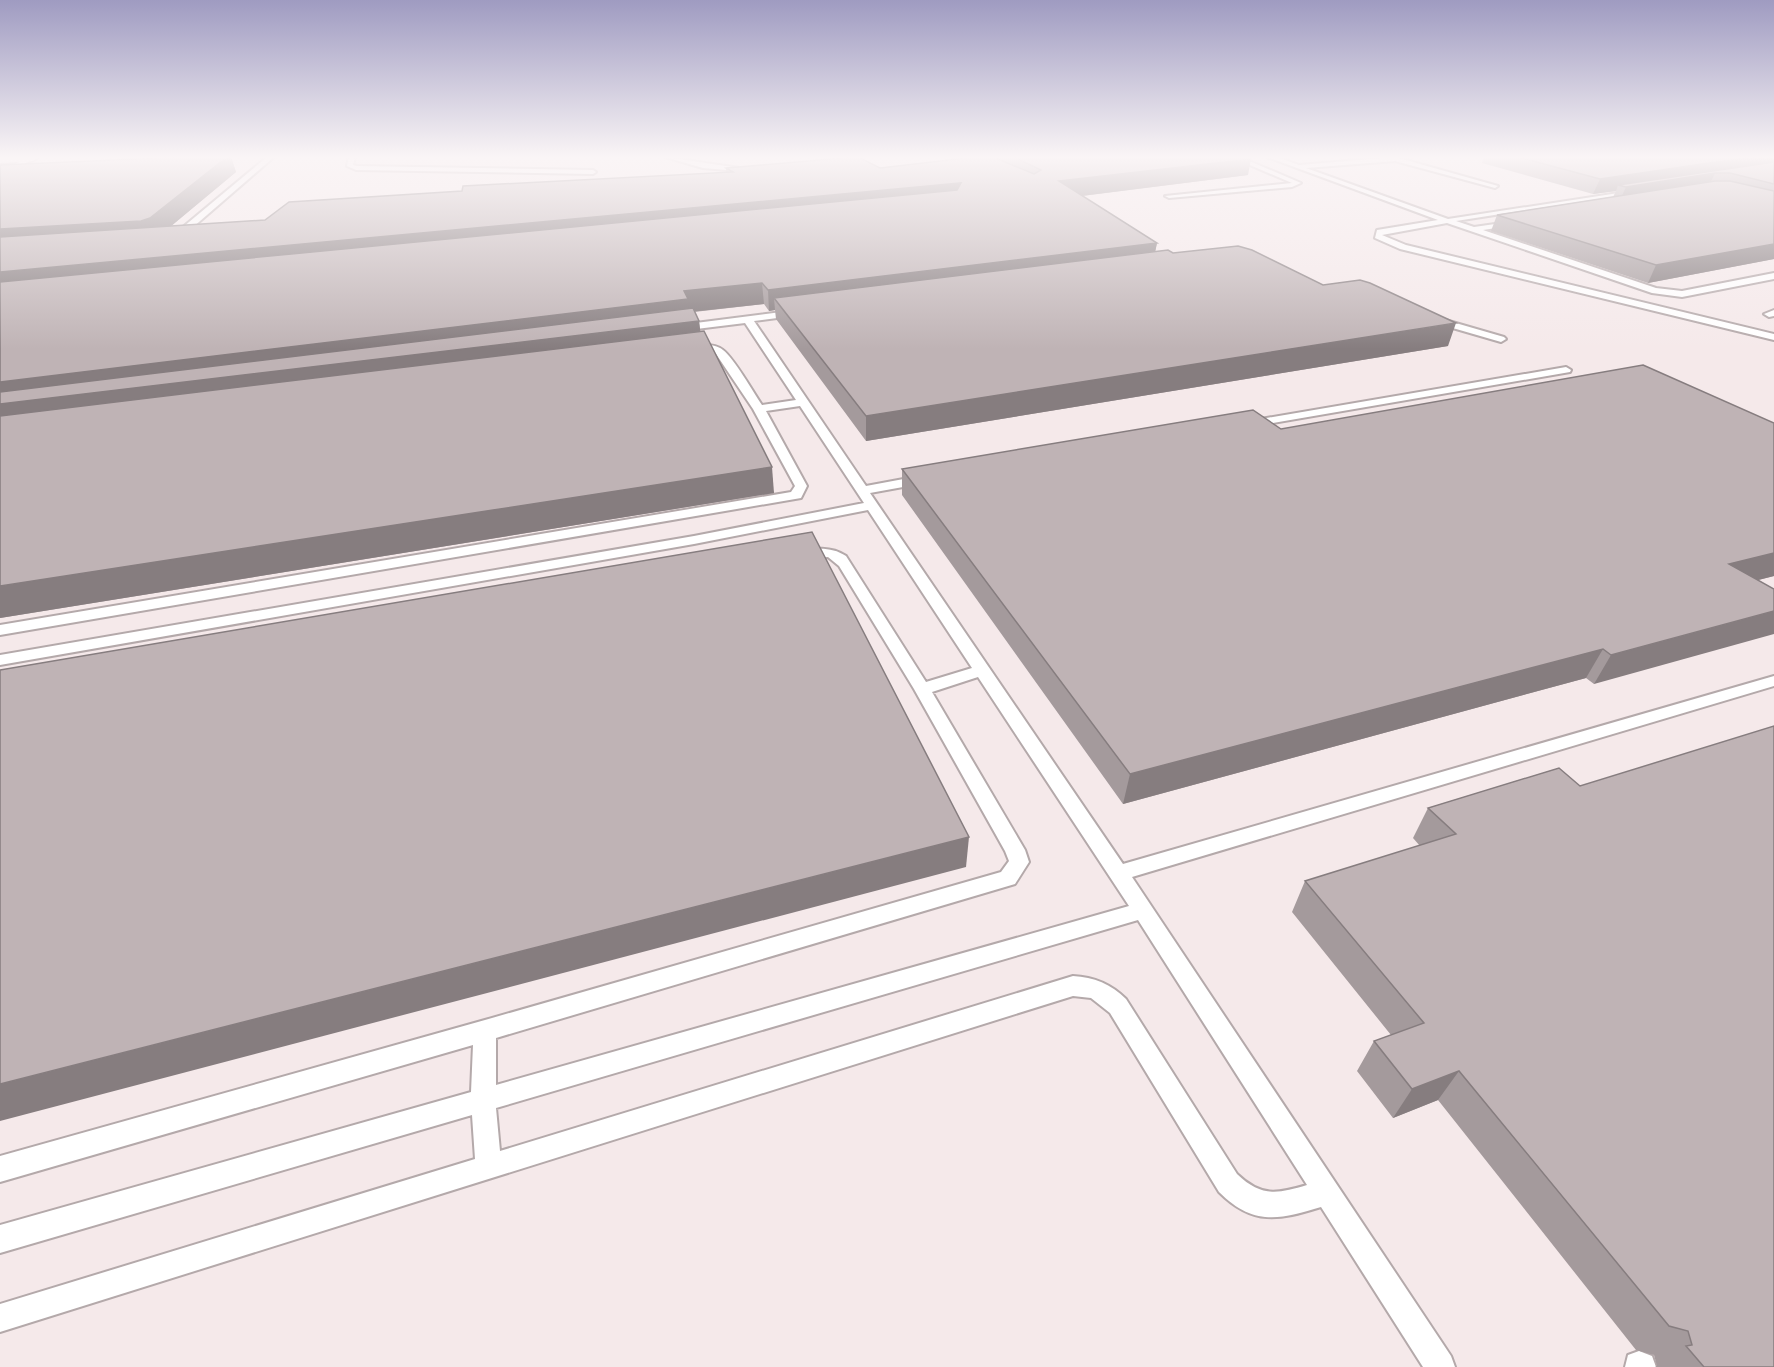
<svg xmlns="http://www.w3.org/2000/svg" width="1774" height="1367" font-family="'Exo 2',sans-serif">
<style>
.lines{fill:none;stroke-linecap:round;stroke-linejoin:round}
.lane-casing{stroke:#b4a9aa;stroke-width:4}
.street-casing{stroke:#b4a9aa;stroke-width:3}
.lane{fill:#fff;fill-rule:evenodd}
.street{fill:#fff;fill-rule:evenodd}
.wall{fill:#a49a9c}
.shaded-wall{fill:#867d7f}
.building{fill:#bfb3b5;stroke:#867d7f;stroke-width:1.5}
</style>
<rect width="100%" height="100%" fill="#f5e9ea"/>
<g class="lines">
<!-- lane casing -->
<g class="lane-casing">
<g id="lane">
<path d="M 30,157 L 38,157 L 0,176 L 0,171 Z"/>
<path d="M 267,157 L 274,157 L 177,241 L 171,241 L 171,237 Z"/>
<path d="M 349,157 L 355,157 L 353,165 L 357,166 L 593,170 L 596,172 L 593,174 L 356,170 L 347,166 Z"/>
<path d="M 665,157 L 753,170 L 750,172 L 703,168 Z"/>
<path d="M 1231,157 L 1240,157 L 1301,183 L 1292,187 L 1169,198 L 1165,196 L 1292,183 Z"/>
<path d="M 1267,157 L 1277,157 L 1299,165 L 1395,157 L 1498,186 L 1495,188 L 1395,161 L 1306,168 L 1448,219 L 1638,190 L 1636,193 L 1456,221 L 1474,227 L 1516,221 L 1516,225 L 1483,230 L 1656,288 L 1682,291 L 1774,273 L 1774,279 L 1682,297 L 1652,293 L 1447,223 L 1382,235 L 1406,245 L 1774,334 L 1774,340 L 1400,249 L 1375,238 L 1377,230 L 1438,220 Z"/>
<path d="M 797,310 L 800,311 L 800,315 L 754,321 L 866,486 L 925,475 L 931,479 L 925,483 L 870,493 L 1123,864 L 1774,676 L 1774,686 L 1132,877 L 1451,1356 L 1455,1367 L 1423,1367 L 1321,1207 C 1279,1220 1253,1226 1219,1192 L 1110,1013 L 1091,998 L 1073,996 L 0,1332 L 0,1304 L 475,1159 L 472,1115 L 0,1253 L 0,1225 L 471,1092 L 473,1045 L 0,1182 L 0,1156 L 485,1020 L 1001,872 L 1009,861 L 1005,851 L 914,689 L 839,566 L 828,557 L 802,559 L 795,555 L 797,552 C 814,548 831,546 846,556 L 926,682 L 972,668 L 868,510 L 694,544 L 0,665 L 0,655 L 694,536 L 864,503 L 800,406 L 766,411 L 807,486 L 801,498 L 0,635 L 0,625 L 791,492 L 795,486 L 753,409 L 716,354 C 707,350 694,355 686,349 C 694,343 714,343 723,350 C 734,358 753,392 762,405 L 796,400 L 745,323 L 680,331 L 675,328 L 680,325 ZM 978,677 L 1129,906 L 496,1085 L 496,1038 L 1015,884 L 1029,862 L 1025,850 L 932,692 ZM 1138,920 L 1307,1185 C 1277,1194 1261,1197 1237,1174 L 1126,999 C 1111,984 1094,977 1073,976 L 500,1151 L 496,1108 Z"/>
<path d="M 1774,310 L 1774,316 L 1769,317 L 1764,314 Z"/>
<path d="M 1435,317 L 1504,337 L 1506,339 L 1501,342 L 1432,322 L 1430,320 Z"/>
<path d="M 1566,367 L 1571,370 L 1570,372 L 1249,427 L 1243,424 L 1249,421 Z"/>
<path d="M 1639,1351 L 1652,1356 L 1656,1367 L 1625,1367 L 1628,1355 Z"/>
</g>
</g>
<!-- street casing -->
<g class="street-casing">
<path id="street" d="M 0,157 L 39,157 L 33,161 L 0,163 Z"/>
</g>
<!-- lane -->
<use href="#lane" class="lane"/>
<!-- street -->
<use href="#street" class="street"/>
</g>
<!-- wall -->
<g class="wall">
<path d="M 182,157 L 231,157 L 236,172 L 171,226 L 265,220 L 462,191 L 726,172 L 726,168 L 880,168 L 975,157 L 1246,157 L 1248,175 L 1082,196 L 1157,243 L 1155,251 L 1173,253 L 1323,285 L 1448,346 L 866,441 L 776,319 L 775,310 L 769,311 L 764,304 L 694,312 L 699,321 L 700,331 L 774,493 L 0,618 Z"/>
<path d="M 1484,157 L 1774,157 L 1774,259 L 1648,283 L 1491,231 L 1497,215 L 1613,197 L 1616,191 L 1593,194 L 1482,163 Z"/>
<path d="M 1774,423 L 1774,576 L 1758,580 L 1594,684 L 1586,678 L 1123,804 L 902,495 L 902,469 L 1281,429 Z"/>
<path d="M 1559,768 L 1774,1367 L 1655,1367 L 1657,1366 L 1654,1355 L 1636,1350 L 1438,1100 L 1393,1118 L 1357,1071 L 1374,1041 L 1391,1035 L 1292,912 L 1305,881 L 1420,846 L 1413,838 L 1428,808 Z"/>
</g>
<!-- shaded-wall -->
<g class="shaded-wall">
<path d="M 227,157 L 231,157 L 236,172 L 158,237 L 0,249 L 0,229 Z"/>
<path d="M 1750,157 L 1774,157 L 1774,166 L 1730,173 L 1715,173 L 1708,188 L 1619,202 L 1626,187 L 1618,185 L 1616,191 L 1593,194 L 1600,179 Z"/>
<path d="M 1251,159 L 1248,175 L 1057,199 L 1059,181 Z"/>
<path d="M 961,183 L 960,200 L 0,294 L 0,272 Z"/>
<path d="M 1157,243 L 1153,263 L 774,298 L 775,310 L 769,311 L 768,290 Z"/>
<path d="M 1774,244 L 1774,259 L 1648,283 L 1656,265 Z"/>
<path d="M 762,283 L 764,304 L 690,312 L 699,321 L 702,344 L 0,431 L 0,382 L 684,291 Z"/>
<path d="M 1456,323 L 1448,346 L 866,441 L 866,416 Z"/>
<path d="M 772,467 L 774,493 L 0,618 L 0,586 Z"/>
<path d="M 1774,553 L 1774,576 L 1711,592 L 1729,564 Z"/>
<path d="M 1774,611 L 1774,634 L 1594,684 L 1611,655 Z"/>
<path d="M 1603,649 L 1586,678 L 1123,804 L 1130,774 Z"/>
<path d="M 969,837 L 966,867 L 0,1121 L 0,1084 Z"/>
<path d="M 1459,1071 L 1438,1100 L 1393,1118 L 1412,1089 Z"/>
</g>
<!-- building -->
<g class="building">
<path d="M 182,157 L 227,157 L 150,218 L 141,221 L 0,229 L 0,165 Z"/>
<path d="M 854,157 L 858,157 L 880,168 L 975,157 L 993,157 L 1034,174 L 1041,170 L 1014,157 L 1246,157 L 1251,159 L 1059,181 L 1157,243 L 768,290 L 762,283 L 684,291 L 688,299 L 0,382 L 0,282 L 957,190 L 961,183 L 0,272 L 0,237 L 265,220 L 289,202 L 462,191 L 463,186 L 733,172 L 726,168 Z"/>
<path d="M 1518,157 L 1750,157 L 1600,179 Z"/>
<path d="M 1774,162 L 1774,184 L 1730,173 L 1715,173 L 1626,187 L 1618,185 Z"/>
<path d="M 1715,181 L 1730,181 L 1774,191 L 1774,244 L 1656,265 L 1497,215 Z"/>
<path d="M 1238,246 L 1252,250 L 1323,285 L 1360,280 L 1370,283 L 1456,323 L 866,416 L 774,298 L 1168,250 L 1173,253 Z"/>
<path d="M 693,308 L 699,321 L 0,404 L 0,392 Z"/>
<path d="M 704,331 L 772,467 L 0,586 L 0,416 Z"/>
<path d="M 1643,365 L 1774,423 L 1774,553 L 1729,564 L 1774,589 L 1774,611 L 1611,655 L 1603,649 L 1130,774 L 902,469 L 1253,410 L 1281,429 Z"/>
<path d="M 812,532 L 969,837 L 0,1084 L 0,670 Z"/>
<path d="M 1774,726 L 1774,1367 L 1704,1367 L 1686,1346 L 1692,1345 L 1688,1331 L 1669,1326 L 1459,1071 L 1412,1089 L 1374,1041 L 1424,1023 L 1305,881 L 1456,834 L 1428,808 L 1559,768 L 1580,786 Z"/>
</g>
<!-- sky -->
<linearGradient id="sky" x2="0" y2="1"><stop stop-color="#9f9bc1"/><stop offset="0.45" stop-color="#faf5f6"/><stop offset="1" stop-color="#faf5f6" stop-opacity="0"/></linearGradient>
<rect width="1774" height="349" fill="url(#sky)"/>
</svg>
